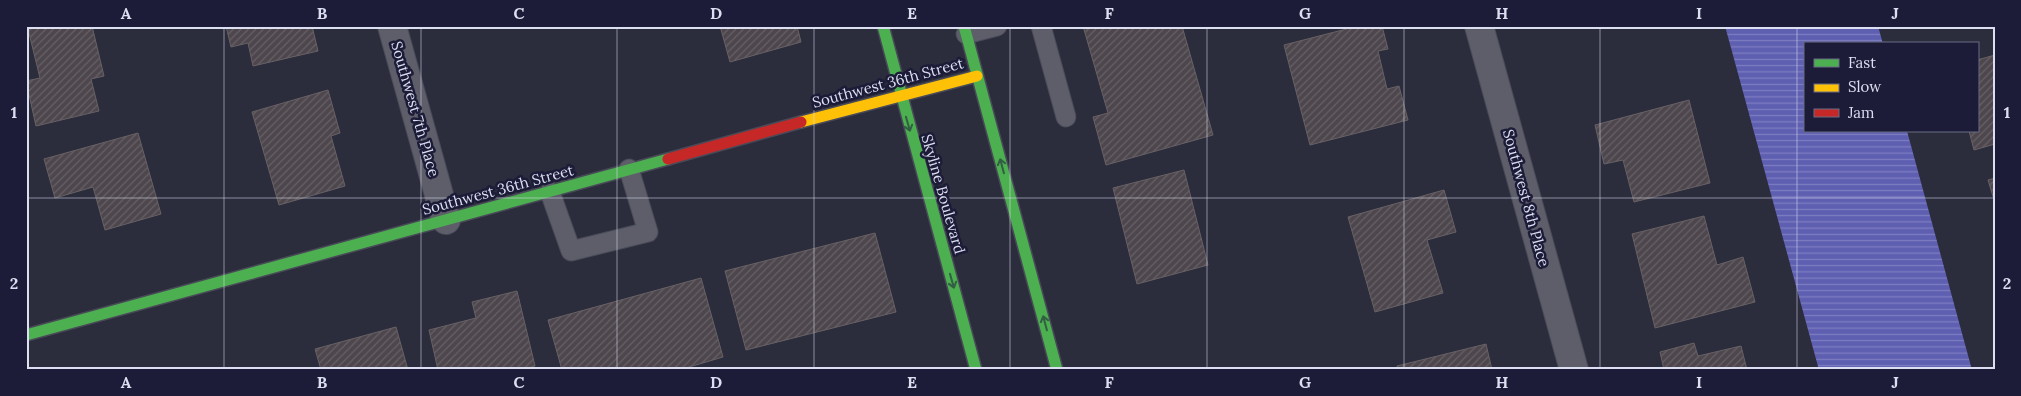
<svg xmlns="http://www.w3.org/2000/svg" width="2021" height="396" font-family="Lora,serif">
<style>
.water{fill:url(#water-rules)}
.building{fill:url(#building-hatch);stroke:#686165}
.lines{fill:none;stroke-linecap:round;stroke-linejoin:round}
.lane-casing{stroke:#494a58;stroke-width:21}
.street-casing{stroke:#494a58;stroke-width:30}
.fast-casing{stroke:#494a58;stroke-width:14}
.slow-casing{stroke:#494a58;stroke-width:14}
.jam-casing{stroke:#494a58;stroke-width:14}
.lane{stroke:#5d5e6a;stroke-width:19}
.street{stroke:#5d5e6a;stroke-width:28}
.fast{stroke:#4caf50;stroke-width:11}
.slow{stroke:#ffc107;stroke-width:11}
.jam{stroke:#c62828;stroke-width:11}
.oneway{stroke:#325e43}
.grid{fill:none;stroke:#dcdef1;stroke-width:1;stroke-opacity:0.55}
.labels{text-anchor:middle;stroke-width:5;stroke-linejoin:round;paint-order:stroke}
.street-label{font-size:15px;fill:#dcdef1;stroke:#1c1c38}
.neatline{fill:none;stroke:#dcdef1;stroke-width:2}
.grid-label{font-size:16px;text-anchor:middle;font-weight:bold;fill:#dcdef1}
</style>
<defs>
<pattern id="water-rules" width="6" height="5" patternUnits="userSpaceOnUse" patternTransform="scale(1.25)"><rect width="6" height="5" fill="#5f5fb2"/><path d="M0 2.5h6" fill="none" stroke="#7d7dc1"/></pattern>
<pattern id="building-hatch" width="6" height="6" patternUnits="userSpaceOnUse" patternTransform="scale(1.25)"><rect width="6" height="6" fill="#4d474d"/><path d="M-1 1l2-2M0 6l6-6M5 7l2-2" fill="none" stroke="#666167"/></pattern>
</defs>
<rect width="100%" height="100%" fill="#2b2c3c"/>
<!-- water -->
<path class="water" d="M 1725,26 L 1878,26 L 1883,44 L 1805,44 L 1805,131 L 1907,131 L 1972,370 L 1819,370 Z"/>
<!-- building -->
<g class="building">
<path d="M 39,26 L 92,26 L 104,76 L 91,79 L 99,111 L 36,126 L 26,81 L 40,78 L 28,29 Z"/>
<path d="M 226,26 L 312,26 L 318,51 L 253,66 L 248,43 L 231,47 Z"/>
<path d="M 720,26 L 797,26 L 801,42 L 730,62 Z"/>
<path d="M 1083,26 L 1182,26 L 1213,135 L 1106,165 L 1093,117 L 1108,113 Z"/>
<path d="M 1358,26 L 1382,26 L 1388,49 L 1378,51 L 1387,89 L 1399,86 L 1408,120 L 1310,145 L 1284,45 Z"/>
<path d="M 1995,55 L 1995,144 L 1974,150 L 1969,131 L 1977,131 L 1977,60 Z"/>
<path d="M 328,90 L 340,133 L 331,136 L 345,186 L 279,205 L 252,112 Z"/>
<path d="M 1689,100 L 1710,183 L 1634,202 L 1623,160 L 1604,164 L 1595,125 Z"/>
<path d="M 138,133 L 161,214 L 105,230 L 93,187 L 55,198 L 44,159 Z"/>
<path d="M 1184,170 L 1208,265 L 1137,284 L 1113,188 Z"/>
<path d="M 1995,178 L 1995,203 L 1988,180 Z"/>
<path d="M 1444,190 L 1456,232 L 1427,240 L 1443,293 L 1375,312 L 1348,217 Z"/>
<path d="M 1704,216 L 1717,265 L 1743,257 L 1755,302 L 1655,328 L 1632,234 Z"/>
<path d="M 875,233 L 896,312 L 746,350 L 725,271 Z"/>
<path d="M 701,278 L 723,357 L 679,370 L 562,370 L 548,320 Z"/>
<path d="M 517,291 L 535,366 L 519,370 L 438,370 L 429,330 L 476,318 L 472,302 Z"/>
<path d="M 396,327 L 408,370 L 321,370 L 315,349 Z"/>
<path d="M 1694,343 L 1698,356 L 1741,346 L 1747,370 L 1664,370 L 1660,352 Z"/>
<path d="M 1486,344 L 1492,370 L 1398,370 L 1397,366 Z"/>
</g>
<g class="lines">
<!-- lane casing -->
<g class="lane-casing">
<g id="lane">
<path d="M 1041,26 L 1066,117"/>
<path d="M 966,34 L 997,26"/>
<path d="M 550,192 L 571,251 L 648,232 L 629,169"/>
</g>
</g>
<!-- street casing -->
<g class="street-casing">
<g id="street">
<path d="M 392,26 L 446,220"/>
<path d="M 1479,26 L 1574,370"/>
</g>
</g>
<!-- fast casing -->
<g class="fast-casing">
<g id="fast">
<path d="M 883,26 L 976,370"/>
<path d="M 964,26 L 1057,370"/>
<path d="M 26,335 L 668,159"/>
</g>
</g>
<!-- slow casing -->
<g class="slow-casing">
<path id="slow" d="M 801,122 L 977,76"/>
</g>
<!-- jam casing -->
<g class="jam-casing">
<path id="jam" d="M 668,159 L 801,122"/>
</g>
<!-- lane -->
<use href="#lane" class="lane"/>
<!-- street -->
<use href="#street" class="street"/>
<!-- fast -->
<use href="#fast" class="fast"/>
<!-- slow -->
<use href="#slow" class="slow"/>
<!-- jam -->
<use href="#jam" class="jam"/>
</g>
<!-- one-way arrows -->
<defs><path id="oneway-shaft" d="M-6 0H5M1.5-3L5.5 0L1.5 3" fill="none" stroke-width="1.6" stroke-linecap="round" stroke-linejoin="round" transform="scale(1.25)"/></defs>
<g class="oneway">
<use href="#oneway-shaft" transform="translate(908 124) rotate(74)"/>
<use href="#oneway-shaft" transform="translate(1002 166) rotate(-105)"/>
<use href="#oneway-shaft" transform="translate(952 281) rotate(74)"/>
<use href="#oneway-shaft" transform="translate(1045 323) rotate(-105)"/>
</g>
<!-- grid -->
<path class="grid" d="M 224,26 L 224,370M 421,26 L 421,370M 617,26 L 617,370M 814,26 L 814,370M 1010,26 L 1010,370M 1207,26 L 1207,370M 1404,26 L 1404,370M 1600,26 L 1600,370M 1797,26 L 1797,370M 26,198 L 1995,198"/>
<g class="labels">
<!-- street labels -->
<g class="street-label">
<text transform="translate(888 83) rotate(-15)" y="5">Southwest 36th Street</text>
<text transform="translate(415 109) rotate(74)" y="5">Southwest 7th Place</text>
<text transform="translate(498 190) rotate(-15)" y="5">Southwest 36th Street</text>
<text transform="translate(943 194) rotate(74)" y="5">Skyline Boulevard</text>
<text transform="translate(1526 198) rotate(75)" y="5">Southwest 8th Place</text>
</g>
</g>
<!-- border -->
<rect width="2021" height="396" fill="none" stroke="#1c1c38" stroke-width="55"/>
<!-- legend -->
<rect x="1804" y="42" width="175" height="90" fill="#1c1c38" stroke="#696a82"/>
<rect x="1814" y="59" width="25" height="8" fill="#4caf50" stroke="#696a82"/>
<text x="1848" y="68" font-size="15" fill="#dcdef1">Fast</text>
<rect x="1814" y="84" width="25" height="8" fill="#ffc107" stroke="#696a82"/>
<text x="1848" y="92" font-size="15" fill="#dcdef1">Slow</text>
<rect x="1814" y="109" width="25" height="8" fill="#c62828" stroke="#696a82"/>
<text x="1848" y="118" font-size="15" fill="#dcdef1">Jam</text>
<rect x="28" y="28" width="1966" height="340" class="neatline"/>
<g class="grid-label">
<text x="126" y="19">A</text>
<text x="322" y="19">B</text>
<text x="519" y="19">C</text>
<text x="716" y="19">D</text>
<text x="912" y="19">E</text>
<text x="1109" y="19">F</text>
<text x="1305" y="19">G</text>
<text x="1502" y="19">H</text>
<text x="1699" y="19">I</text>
<text x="1895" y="19">J</text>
<text x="14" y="118">1</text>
<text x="2007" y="118">1</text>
<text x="14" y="289">2</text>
<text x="2007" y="289">2</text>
<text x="126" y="388">A</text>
<text x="322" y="388">B</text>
<text x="519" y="388">C</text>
<text x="716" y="388">D</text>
<text x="912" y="388">E</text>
<text x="1109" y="388">F</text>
<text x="1305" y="388">G</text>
<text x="1502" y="388">H</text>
<text x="1699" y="388">I</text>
<text x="1895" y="388">J</text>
</g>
</svg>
